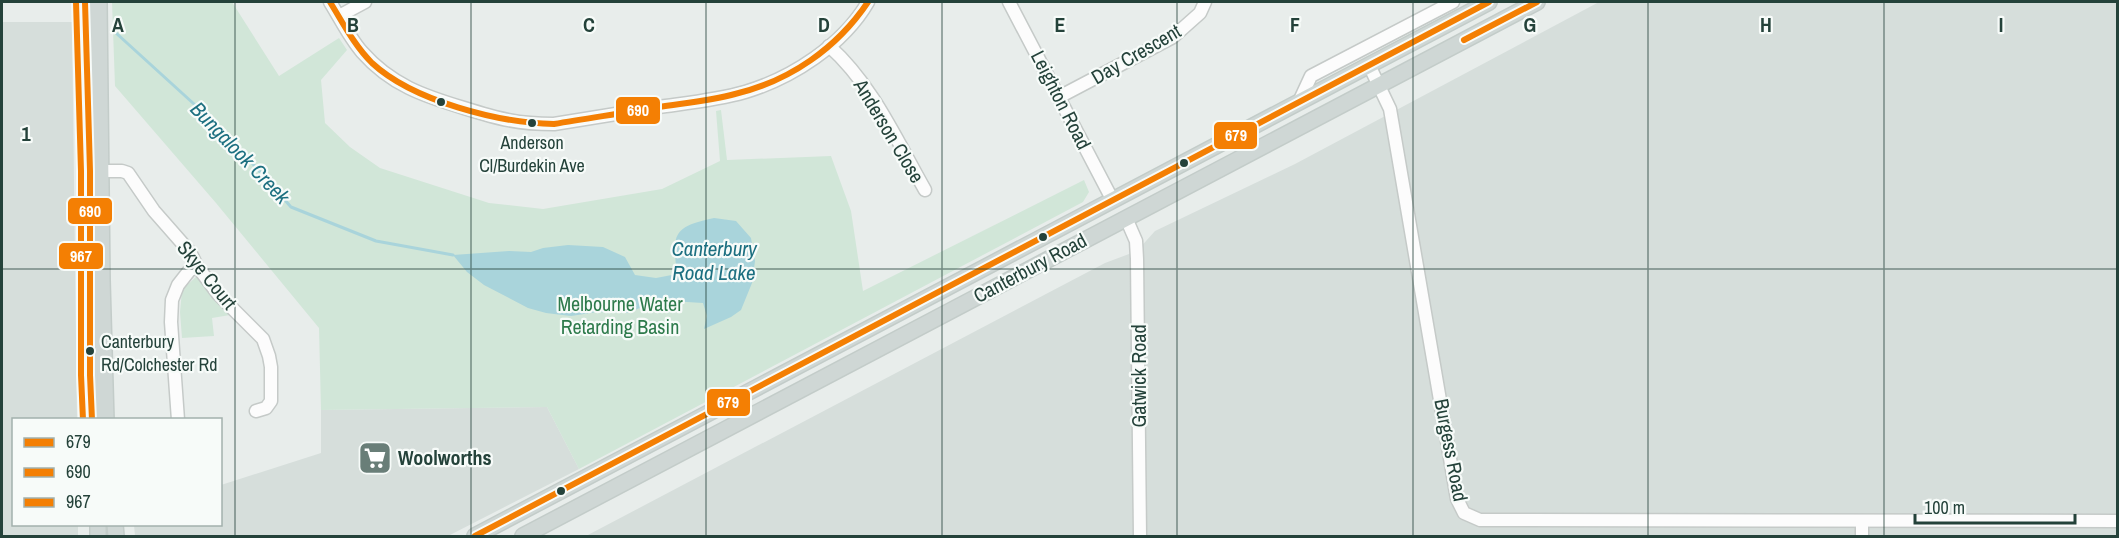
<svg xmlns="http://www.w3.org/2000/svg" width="2119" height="538" font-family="'Archivo Narrow',sans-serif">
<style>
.built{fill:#d6dedb}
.green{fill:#d1e6d8}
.water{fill:#a9d4db}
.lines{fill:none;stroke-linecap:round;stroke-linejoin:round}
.stream{stroke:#a9d4db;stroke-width:3}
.minor-casing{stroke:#c5cac8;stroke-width:15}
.major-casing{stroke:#c3ccc9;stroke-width:18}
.minor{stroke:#fcfcfc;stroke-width:12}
.major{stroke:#cfd7d5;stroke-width:15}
.bus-1-casing{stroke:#f7fbf9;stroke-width:10}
.bus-2-casing{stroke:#f7fbf9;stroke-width:10}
.bus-3-casing{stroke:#f7fbf9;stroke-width:10}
.bus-1{stroke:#f47f03;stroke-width:6}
.bus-2{stroke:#f47f03;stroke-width:6}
.bus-3{stroke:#f47f03;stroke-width:6}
.grid{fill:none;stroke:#24423a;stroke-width:1.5;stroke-opacity:0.55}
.bus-dot{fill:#24423a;stroke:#f7fbf9;stroke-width:2}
.labels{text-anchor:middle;stroke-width:4.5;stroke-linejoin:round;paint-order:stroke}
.bus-label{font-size:18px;fill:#24423a;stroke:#f7fbf9}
.street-label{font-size:20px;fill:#24423a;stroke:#f7fbf9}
.park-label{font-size:20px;fill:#2d7a4b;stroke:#f7fbf9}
.poi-label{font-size:20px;font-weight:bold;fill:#24423a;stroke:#f7fbf9;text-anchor:start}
.water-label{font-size:21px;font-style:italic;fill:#1c6f80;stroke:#f7fbf9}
.grid-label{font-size:20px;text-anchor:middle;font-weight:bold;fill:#24423a;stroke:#f7fbf9;stroke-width:4.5;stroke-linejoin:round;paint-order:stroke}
.line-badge{stroke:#f7fbf9;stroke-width:2}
.badge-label{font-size:16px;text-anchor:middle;font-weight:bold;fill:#fff}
</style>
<rect width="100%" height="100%" fill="#e8edeb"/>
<!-- built -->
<g class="built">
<path d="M 1599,2 L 2117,2 L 2117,536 L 586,536 L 1105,263 L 1137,251 L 1155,231 L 1295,164 Z"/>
<path d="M 2,22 L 72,22 L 77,419 L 14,420 L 14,524 L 78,525 L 78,536 L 2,536 Z"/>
<path d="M 547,407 L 579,469 L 448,536 L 135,536 L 134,525 L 220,524 L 221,485 L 321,453 L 321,410 Z"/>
</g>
<!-- green -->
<g class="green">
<path d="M 112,2 L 232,2 L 279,76 L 339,38 L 347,50 L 321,80 L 325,123 L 350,147 L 380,168 L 489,203 L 543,209 L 662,189 L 720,161 L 716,111 L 721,110 L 727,160 L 831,156 L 851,211 L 863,291 L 1084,180 L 1089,192 L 1083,202 L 579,469 L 547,407 L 321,410 L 319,328 L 216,203 L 115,86 Z"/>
<path d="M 197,276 L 230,315 L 212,318 L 214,336 L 182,338 L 180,312 L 182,290 Z"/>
</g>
<!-- water -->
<path class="water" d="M 714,218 L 736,221 L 751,238 L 755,261 L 752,283 L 741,310 L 731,317 L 704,329 L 707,316 L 703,303 L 671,301 L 650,304 L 627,313 L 597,312 L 571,316 L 546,313 L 528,308 L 484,285 L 467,272 L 453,255 L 509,251 L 531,252 L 543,248 L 568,245 L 603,247 L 625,257 L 635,275 L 656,278 L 677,274 C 672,233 673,227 714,218 Z"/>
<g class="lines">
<!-- stream -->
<path class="stream" d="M 116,33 L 194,104 L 252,163 L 291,207 L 376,241 L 453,255"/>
<!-- minor casing -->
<g class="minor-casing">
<g id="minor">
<path d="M 330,2 C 340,18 349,37 362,52 C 391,85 424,96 464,108 C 499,119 518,124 554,124 C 589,118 624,113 659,107 C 687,103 717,100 745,92 C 792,78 843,45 868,2"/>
<path d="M 1009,2 L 1112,199"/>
<path d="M 339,16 L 365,2"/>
<path d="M 829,46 C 872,84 897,141 925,190"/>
<path d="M 1369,65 L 1390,109 L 1457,499 L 1464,513 L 1480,520 L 2118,521"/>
<path d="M 1059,97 L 1173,37 L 1200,13 L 1205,2"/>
<path d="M 1299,102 L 1311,76 L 1453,2"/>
<path d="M 92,171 L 122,171 L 128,173 L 154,211 L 190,252 L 197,266 L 218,294 L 263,339 L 269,356 L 271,367 L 271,401 L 266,408 L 256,411"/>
<path d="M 1126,218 L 1136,241 L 1137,259 L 1140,536"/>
<path d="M 178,420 L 171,322 L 172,300 L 178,285 L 189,271 L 197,266"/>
<path d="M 1862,521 L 1862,536"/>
</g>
</g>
<!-- major casing -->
<g class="major-casing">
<g id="major">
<path d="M 85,2 L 90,171 L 90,375 L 92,420"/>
<path d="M 99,2 L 102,280 L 106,420"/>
<path d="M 98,524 L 98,536"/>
<path d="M 115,524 L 116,536"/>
<path d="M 475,536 L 1489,2"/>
<path d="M 523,536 L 1537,2"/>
</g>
</g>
<!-- minor -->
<use href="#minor" class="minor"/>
<!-- major -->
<use href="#major" class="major"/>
<!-- bus-1 casing -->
<g class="bus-1-casing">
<g id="bus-1">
<path d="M 1464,40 L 1537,2"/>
<path d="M 475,536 L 1489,2"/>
</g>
</g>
<!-- bus-2 casing -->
<g class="bus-2-casing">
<g id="bus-2">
<path d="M 85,2 L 90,171 L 90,375 L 92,420"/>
<path d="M 330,2 C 343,23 354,45 372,63 C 413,101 499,123 554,124 C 589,118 624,113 658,107 C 684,103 710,101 735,94 C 790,81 837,48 868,2"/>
</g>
</g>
<!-- bus-3 casing -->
<g class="bus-3-casing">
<path id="bus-3" d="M 76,2 L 81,171 L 81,375 L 83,420"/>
</g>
<!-- bus-1 -->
<use href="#bus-1" class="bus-1"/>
<!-- bus-2 -->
<use href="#bus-2" class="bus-2"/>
<!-- bus-3 -->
<use href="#bus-3" class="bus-3"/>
</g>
<!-- grid -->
<path class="grid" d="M 235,2 L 235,536M 471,2 L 471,536M 706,2 L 706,536M 942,2 L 942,536M 1177,2 L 1177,536M 1413,2 L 1413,536M 1648,2 L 1648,536M 1884,2 L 1884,536M 2,269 L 2118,269"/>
<!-- icons -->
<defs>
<g id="supermarket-square" transform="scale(1.725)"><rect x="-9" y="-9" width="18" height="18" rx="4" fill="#697e78" stroke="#f7fbf9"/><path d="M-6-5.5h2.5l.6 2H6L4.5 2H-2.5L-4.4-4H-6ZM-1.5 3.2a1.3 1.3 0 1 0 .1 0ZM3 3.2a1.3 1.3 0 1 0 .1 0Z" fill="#fff"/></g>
</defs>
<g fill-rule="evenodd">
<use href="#supermarket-square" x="375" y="458"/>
</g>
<!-- markers -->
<g class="bus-dot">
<circle cx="441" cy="102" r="5"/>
<circle cx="532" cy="123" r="5"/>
<circle cx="1184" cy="163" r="5"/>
<circle cx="1043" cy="237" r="5"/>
<circle cx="90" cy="351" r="5"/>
<circle cx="561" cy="491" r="5"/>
</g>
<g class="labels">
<!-- bus labels -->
<g class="bus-label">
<text x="532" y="149">Anderson<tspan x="532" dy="23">Cl/Burdekin Ave</tspan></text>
<text x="101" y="348" text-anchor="start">Canterbury<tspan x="101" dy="23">Rd/Colchester Rd</tspan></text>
</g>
<!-- street labels -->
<g class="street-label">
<text transform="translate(1136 54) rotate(-30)" y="7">Day Crescent</text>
<text transform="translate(1061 100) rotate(63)" y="7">Leighton Road</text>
<text transform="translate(889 131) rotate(59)" y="7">Anderson Close</text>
<text transform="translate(1030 268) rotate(-28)" y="7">Canterbury Road</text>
<text transform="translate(207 275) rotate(51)" y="7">Skye Court</text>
<text transform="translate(1139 376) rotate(-90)" y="7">Gatwick Road</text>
<text transform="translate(1451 450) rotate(79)" y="7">Burgess Road</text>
</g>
<!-- park labels -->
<g class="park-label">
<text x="620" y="311">Melbourne Water<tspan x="620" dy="23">Retarding Basin</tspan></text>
</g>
<!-- poi labels -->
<g class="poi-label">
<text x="398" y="465">Woolworths</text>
</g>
<!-- water labels -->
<g class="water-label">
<text transform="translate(240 153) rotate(46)" y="7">Bungalook Creek</text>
<text x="714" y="256">Canterbury<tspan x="714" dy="24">Road Lake</tspan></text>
</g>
</g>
<g class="grid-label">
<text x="118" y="32">A</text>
<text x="353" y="32">B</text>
<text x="589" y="32">C</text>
<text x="824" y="32">D</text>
<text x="1060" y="32">E</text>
<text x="1295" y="32">F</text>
<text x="1530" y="32">G</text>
<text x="1766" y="32">H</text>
<text x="2001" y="32">I</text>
<text x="26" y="141">1</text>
</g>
<g class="line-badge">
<rect x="615" y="96" width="46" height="29" rx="6" fill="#f47f03"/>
<rect x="1213" y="121" width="45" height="29" rx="6" fill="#f47f03"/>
<rect x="67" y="197" width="46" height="28" rx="6" fill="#f47f03"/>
<rect x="58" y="242" width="46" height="28" rx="6" fill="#f47f03"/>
<rect x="706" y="388" width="45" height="29" rx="6" fill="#f47f03"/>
</g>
<g class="badge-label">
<text x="638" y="116">690</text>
<text x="1236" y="141">679</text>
<text x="90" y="217">690</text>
<text x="81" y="262">967</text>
<text x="728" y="408">679</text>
</g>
<!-- border -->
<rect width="2119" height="538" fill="none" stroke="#24423a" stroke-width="6"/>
<!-- legend -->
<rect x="12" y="418" width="210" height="108" fill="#f7fbf9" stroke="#a3b1ad" stroke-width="1.5"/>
<rect x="24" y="438" width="30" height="9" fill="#f47f03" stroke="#a3b1ad" stroke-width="1.5"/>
<text x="66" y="448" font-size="18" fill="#24423a">679</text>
<rect x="24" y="468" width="30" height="9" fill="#f47f03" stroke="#a3b1ad" stroke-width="1.5"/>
<text x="66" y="478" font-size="18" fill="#24423a">690</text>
<rect x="24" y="498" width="30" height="9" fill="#f47f03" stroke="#a3b1ad" stroke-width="1.5"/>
<text x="66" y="508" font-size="18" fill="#24423a">967</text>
<!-- scale -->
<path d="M1915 514v9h160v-9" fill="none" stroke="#24423a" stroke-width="3"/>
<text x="1924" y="514" font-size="18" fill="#24423a" stroke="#f7fbf9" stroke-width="4.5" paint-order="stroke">100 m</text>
</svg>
